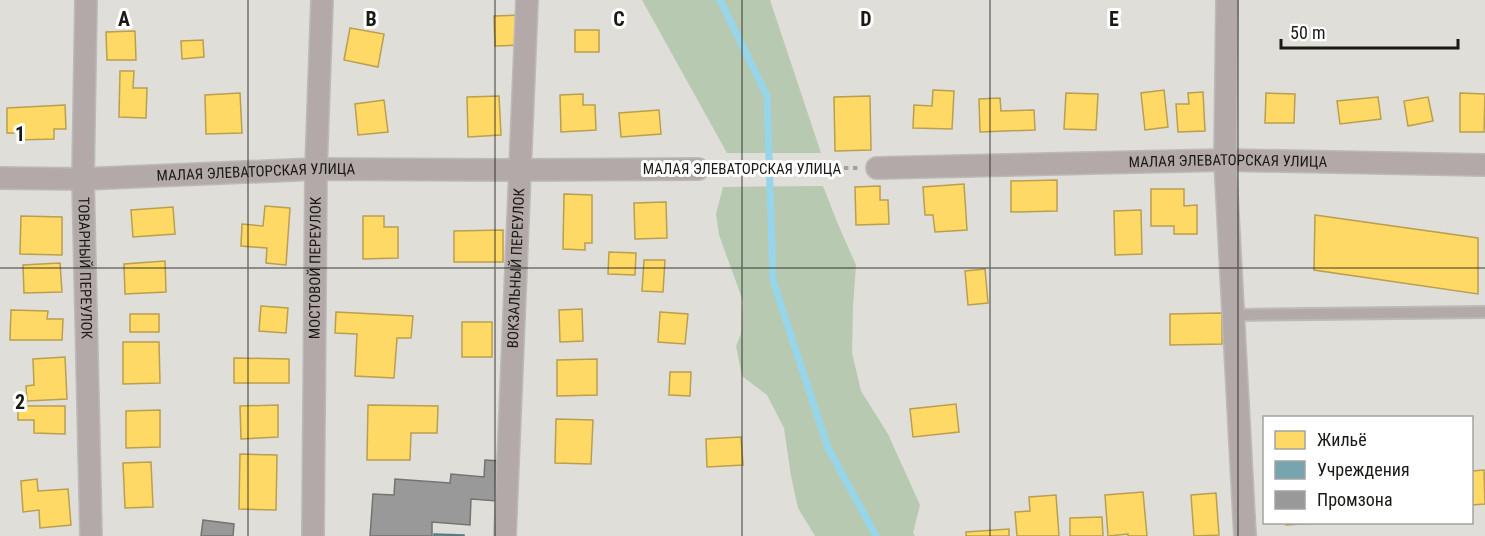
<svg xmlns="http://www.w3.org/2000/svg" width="1485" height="536" font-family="'Roboto Condensed',sans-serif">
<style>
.green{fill:#b8c9b2}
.homes{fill:#ffd966;stroke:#ba9f4e;stroke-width:1.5}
.public{fill:#76a5af;stroke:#5a7b81;stroke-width:1.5}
.industry{fill:#999;stroke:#737371;stroke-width:1.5}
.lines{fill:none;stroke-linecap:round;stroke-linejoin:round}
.stream{stroke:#97d6ea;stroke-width:7}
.service-casing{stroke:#bbbab7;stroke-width:14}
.minor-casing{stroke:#bbbab7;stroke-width:24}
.path{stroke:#a7a09f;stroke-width:4;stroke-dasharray:4.5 4.5;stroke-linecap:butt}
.service{stroke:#b4a9a9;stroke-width:10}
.minor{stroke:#b4a9a9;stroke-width:21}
.grid{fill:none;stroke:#191915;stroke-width:1.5;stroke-opacity:0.55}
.labels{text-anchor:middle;stroke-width:6;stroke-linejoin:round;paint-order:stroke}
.street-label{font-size:15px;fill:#191915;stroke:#fff}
.grid-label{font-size:20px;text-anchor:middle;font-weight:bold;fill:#191915;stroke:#fff;stroke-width:6;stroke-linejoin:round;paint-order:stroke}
</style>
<rect width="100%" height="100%" fill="#dfded9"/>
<!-- green -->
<g class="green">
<path d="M 642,0 L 770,0 L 821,153 L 727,153 Z"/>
<path d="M 823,186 L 837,222 L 856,265 L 853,306 L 852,353 L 861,391 L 888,434 L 920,505 L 913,533 L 915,536 L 815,536 L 798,508 L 791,476 L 784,428 L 767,395 L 742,376 L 736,346 L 741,334 L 743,301 L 719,235 L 716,214 L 723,187 Z"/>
</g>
<!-- homes -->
<g class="homes">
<path d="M 522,15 L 523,45 L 495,46 L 494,16 Z"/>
<path d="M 350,28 L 384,34 L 378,67 L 344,60 Z"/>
<rect x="575" y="30" width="24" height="22"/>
<path d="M 135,31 L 136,60 L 107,60 L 106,32 Z"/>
<path d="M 203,40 L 204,57 L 182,59 L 181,41 Z"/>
<path d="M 120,71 L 134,71 L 133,88 L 147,88 L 146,118 L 119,117 Z"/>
<path d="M 933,90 L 954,91 L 952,129 L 913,128 L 914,105 L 932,106 Z"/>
<path d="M 1164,90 L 1168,127 L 1145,130 L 1141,93 Z"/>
<path d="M 1203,92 L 1205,131 L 1178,132 L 1176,104 L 1189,104 L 1188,93 Z"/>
<path d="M 240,93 L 242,133 L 206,134 L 205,95 Z"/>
<path d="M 1066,93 L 1098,94 L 1096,130 L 1064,129 Z"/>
<path d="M 1266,93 L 1295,94 L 1294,123 L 1265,123 Z"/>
<path d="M 1460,93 L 1485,94 L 1484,132 L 1460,132 Z"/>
<path d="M 583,94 L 583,105 L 595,105 L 596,130 L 561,132 L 560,95 Z"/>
<path d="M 499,96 L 501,135 L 468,137 L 467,97 Z"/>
<path d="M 870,96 L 871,150 L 835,151 L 834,97 Z"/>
<path d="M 1378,97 L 1381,119 L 1340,124 L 1337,101 Z"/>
<path d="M 1428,97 L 1433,121 L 1408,126 L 1404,101 Z"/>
<path d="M 1000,98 L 1001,111 L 1034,110 L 1035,130 L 980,132 L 979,99 Z"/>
<path d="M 384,100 L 388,132 L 358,135 L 355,104 Z"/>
<path d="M 65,105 L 66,129 L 54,129 L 54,139 L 17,140 L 17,133 L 7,133 L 7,108 Z"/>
<path d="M 659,110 L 661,134 L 621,137 L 619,113 Z"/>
<path d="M 1057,180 L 1057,211 L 1011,212 L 1011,181 Z"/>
<path d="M 964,184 L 967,230 L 935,232 L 933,215 L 925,215 L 923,187 Z"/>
<path d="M 880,186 L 880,200 L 888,200 L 889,224 L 856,225 L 855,187 Z"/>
<path d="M 1151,189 L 1184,189 L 1184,206 L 1197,205 L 1197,234 L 1174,234 L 1174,226 L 1151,226 Z"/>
<path d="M 564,194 L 592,195 L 592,243 L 585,243 L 585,250 L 563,249 Z"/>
<path d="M 666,202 L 667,238 L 635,239 L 634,203 Z"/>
<path d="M 265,206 L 290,208 L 286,265 L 266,263 L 267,248 L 241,246 L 242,224 L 263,226 Z"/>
<path d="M 173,207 L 175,234 L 133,237 L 131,210 Z"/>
<path d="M 1141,210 L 1142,254 L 1115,255 L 1114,211 Z"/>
<path d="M 1315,215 L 1478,238 L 1478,294 L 1314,270 Z"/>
<path d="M 21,216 L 62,217 L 62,255 L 20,254 Z"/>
<path d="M 363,216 L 384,216 L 384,227 L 398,227 L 398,258 L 363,259 Z"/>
<path d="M 503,230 L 503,262 L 454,262 L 454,231 Z"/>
<path d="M 609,252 L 636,253 L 635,275 L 608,274 Z"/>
<path d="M 644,260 L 665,260 L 663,292 L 642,291 Z"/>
<path d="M 165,261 L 166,292 L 125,294 L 124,264 Z"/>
<path d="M 60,263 L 62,292 L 24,293 L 23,265 Z"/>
<path d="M 985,269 L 988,303 L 968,305 L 965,271 Z"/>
<path d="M 261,306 L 288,308 L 286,333 L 259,331 Z"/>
<path d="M 582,309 L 583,341 L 560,342 L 559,310 Z"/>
<path d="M 11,310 L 48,311 L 47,319 L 63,319 L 62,340 L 10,340 Z"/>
<path d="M 336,312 L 413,316 L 411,338 L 397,338 L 394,378 L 355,376 L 357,334 L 335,333 Z"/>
<path d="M 660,312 L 688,314 L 685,344 L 658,342 Z"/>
<path d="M 1222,313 L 1222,344 L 1170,345 L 1170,314 Z"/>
<rect x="130" y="314" width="29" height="18"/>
<rect x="462" y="322" width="30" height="35"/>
<path d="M 123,342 L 159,342 L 160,383 L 123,384 Z"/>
<path d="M 65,357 L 67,399 L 27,401 L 26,386 L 34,385 L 33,359 Z"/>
<path d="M 234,358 L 289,359 L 289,383 L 234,383 Z"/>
<path d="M 597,359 L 597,395 L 557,396 L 557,360 Z"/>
<path d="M 670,372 L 691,372 L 690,396 L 669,395 Z"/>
<path d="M 956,404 L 959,432 L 913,437 L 910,409 Z"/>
<path d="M 278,405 L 278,437 L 241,439 L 240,406 Z"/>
<path d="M 368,405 L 438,406 L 437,433 L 411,433 L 410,460 L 367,460 Z"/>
<path d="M 18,406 L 65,406 L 65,434 L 34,433 L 34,420 L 18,420 Z"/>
<path d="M 160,410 L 160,447 L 126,448 L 126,411 Z"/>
<path d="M 556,419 L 593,420 L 591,464 L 555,463 Z"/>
<path d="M 741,437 L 743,465 L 707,467 L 706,439 Z"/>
<path d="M 240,454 L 277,455 L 276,510 L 239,509 Z"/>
<path d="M 151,462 L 153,507 L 125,508 L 123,463 Z"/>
<path d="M 1484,470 L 1485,504 L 1472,505 L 1472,471 Z"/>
<path d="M 37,479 L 38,491 L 68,489 L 71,525 L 40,528 L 39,510 L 23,512 L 21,481 Z"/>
<path d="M 1143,492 L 1147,536 L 1128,536 L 1128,534 L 1108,536 L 1105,495 Z"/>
<path d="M 1216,493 L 1219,535 L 1194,536 L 1191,495 Z"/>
<path d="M 1056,495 L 1059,536 L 1017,536 L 1015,512 L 1030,511 L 1029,497 Z"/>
<path d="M 1102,517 L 1103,536 L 1070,536 L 1070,518 Z"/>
<path d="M 1285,522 L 1315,522 L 1315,523 L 1286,525 Z"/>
<path d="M 1009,529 L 1009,536 L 966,536 L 966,532 Z"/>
</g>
<!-- public -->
<path class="public" d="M 434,534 L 464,535 L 464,536 L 434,536 Z"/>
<!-- industry -->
<g class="industry">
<path d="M 485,460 L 500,461 L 497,501 L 471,499 L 470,525 L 432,522 L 432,536 L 370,536 L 373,494 L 394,495 L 395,479 L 450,483 L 451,474 L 484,477 Z"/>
<path d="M 203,520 L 234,524 L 233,536 L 201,536 Z"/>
</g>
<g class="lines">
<!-- stream -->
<path class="stream" d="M 720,0 L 767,96 L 773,281 L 828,448 L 876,536"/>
<!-- service casing -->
<g class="service-casing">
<path id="service" d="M 1234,315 L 1485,312"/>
</g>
<!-- minor casing -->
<g class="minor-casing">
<g id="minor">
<path id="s1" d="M 86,0 L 83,179 L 91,536"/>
<path d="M 1227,0 L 1225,160 L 1245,536"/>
<path id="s2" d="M 877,168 L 1225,160 L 1485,165"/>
<path id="s3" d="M 0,178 L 83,179 L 316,169 L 519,170 L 698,169"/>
<path id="s4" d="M 313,536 L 316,169 L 322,0"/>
<path id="s5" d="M 505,536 L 527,0"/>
</g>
</g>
<!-- path -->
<path class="path" d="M 718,169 L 858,168"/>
<!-- service -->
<use href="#service" class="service"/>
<!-- minor -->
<use href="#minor" class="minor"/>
</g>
<!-- grid -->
<path class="grid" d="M 248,0 L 248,536M 495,0 L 495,536M 742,0 L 742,536M 990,0 L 990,536M 1238,0 L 1238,536M 0,268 L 1485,268"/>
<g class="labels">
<!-- street labels -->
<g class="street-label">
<text dy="5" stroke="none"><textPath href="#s2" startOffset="351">МАЛАЯ ЭЛЕВАТОРСКАЯ УЛИЦА</textPath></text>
<text x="742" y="174">МАЛАЯ ЭЛЕВАТОРСКАЯ УЛИЦА</text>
<text dy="5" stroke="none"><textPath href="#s3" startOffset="256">МАЛАЯ ЭЛЕВАТОРСКАЯ УЛИЦА</textPath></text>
<text dy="5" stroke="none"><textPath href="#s1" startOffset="268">ТОВАРНЫЙ ПЕРЕУЛОК</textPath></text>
<text dy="5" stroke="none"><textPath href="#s4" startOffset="268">МОСТОВОЙ ПЕРЕУЛОК</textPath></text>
<text dy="5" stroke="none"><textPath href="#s5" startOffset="268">ВОКЗАЛЬНЫЙ ПЕРЕУЛОК</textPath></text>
</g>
</g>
<g class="grid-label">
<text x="124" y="26">A</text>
<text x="371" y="26">B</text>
<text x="619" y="26">C</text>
<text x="866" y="26">D</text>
<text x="1114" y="26">E</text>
<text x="20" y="141">1</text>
<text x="20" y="409">2</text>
</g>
<!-- legend -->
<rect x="1263" y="416" width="210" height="108" fill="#ffffff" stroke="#a3a3a1" stroke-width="1.5"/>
<rect x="1275" y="431" width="30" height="18" fill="#ffd966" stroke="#a3a3a1" stroke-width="1.5"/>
<text x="1317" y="446" font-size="18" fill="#191915">Жильё</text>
<rect x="1275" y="461" width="30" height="18" fill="#76a5af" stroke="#a3a3a1" stroke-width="1.5"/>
<text x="1317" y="476" font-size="18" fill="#191915">Учреждения</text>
<rect x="1275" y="491" width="30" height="18" fill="#999999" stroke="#a3a3a1" stroke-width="1.5"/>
<text x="1317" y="506" font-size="18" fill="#191915">Промзона</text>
<!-- scale -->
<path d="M1281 39v9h177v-9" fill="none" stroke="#191915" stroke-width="3"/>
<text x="1290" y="39" font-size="18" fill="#191915" stroke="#ffffff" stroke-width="4.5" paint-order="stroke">50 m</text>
</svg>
